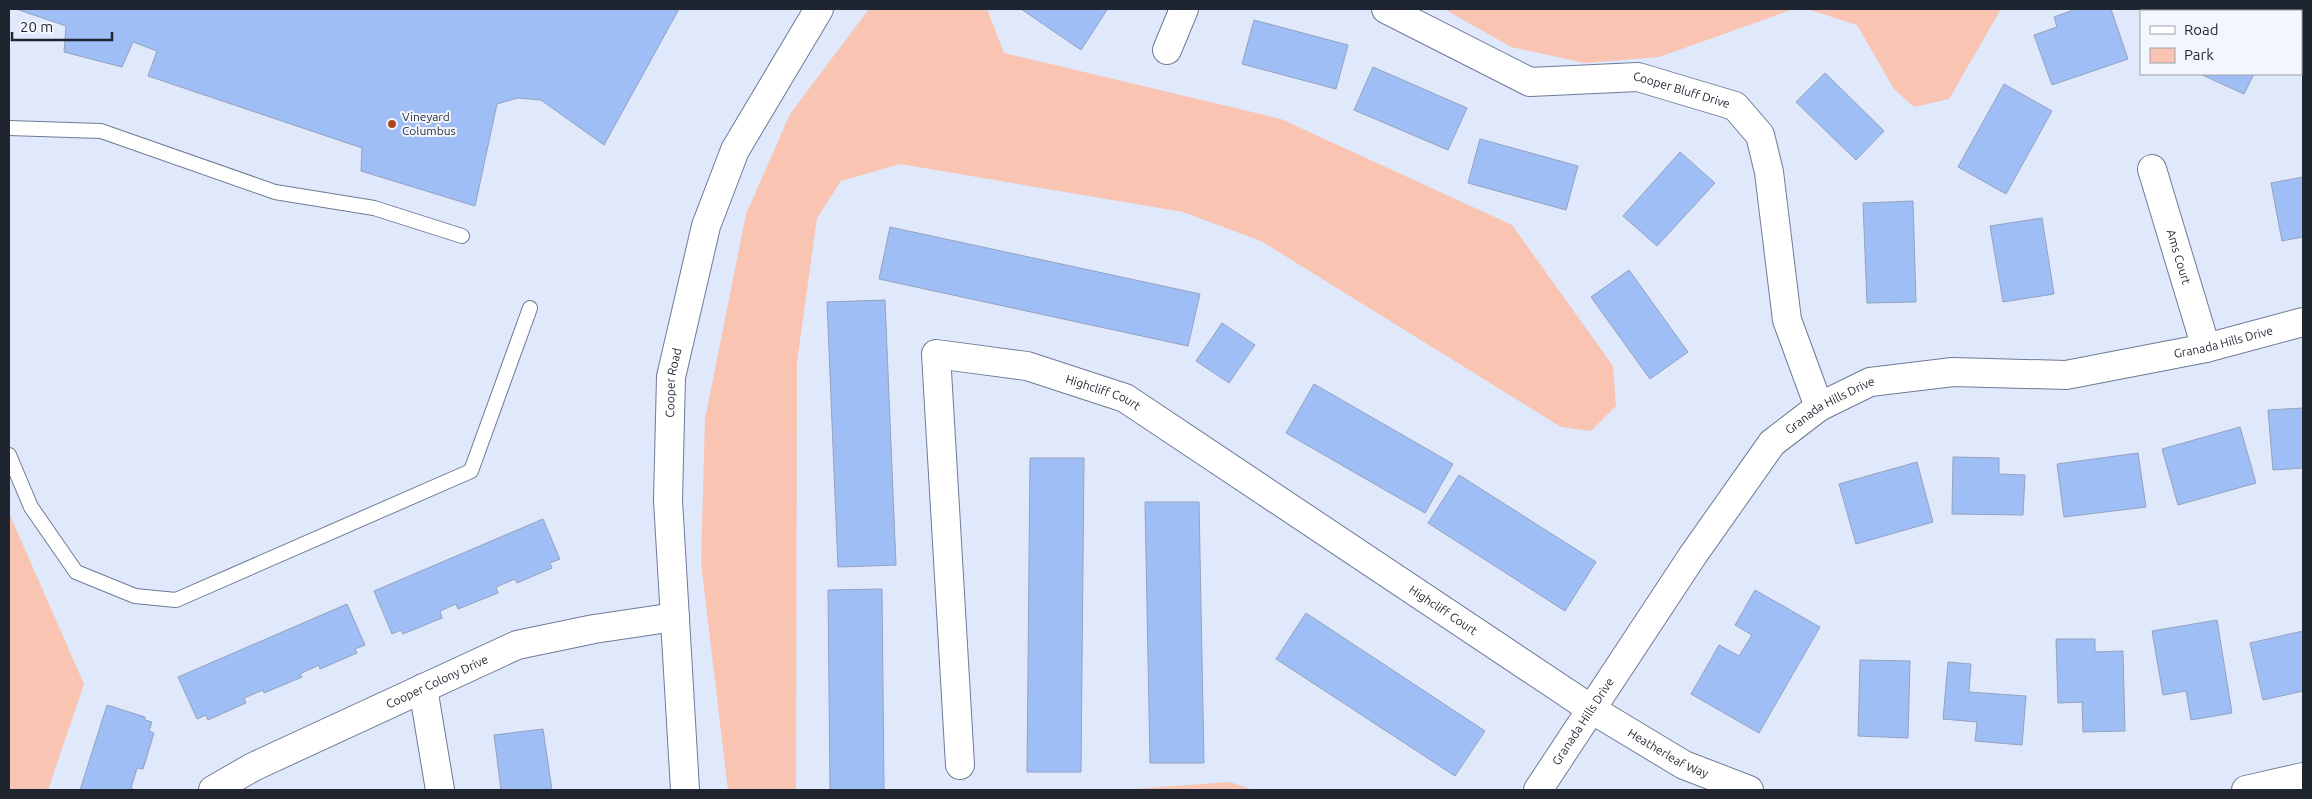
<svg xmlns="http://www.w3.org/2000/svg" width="2312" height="799" font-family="Ubuntu,sans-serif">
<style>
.green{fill:#f9c4b2}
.building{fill:#a0bef6;stroke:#94a2be}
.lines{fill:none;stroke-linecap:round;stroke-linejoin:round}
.service-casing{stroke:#6e7b96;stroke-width:16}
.minor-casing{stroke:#6e7b96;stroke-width:30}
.tertiary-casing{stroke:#6e7b96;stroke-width:30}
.service{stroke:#fff;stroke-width:14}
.minor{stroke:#fff;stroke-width:28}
.tertiary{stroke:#fff;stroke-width:28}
.poi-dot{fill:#af481f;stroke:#f3f6fc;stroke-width:2}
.labels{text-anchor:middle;stroke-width:4;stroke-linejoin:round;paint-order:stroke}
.street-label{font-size:12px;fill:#1f2530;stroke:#f3f6fc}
.poi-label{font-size:12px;fill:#1f2530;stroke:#f3f6fc;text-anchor:start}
</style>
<rect width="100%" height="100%" fill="#dfe9fb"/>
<!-- green -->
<g class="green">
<path d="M 869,9 L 987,9 L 1004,53 L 1281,119 L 1512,225 L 1613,366 L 1616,406 L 1591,431 L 1561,427 L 1261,241 L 1183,212 L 900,164 L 841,181 L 817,218 L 797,362 L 796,790 L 728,790 L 701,563 L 705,419 L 746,214 L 790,114 Z"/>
<path d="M 1444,9 L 1794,9 L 1659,57 L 1585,63 L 1511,47 Z"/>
<path d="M 1807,9 L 2001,9 L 1949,99 L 1914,107 L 1894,89 L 1857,25 Z"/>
<path d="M 9,513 L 84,684 L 48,790 L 9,790 Z"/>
<path d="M 1230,782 L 1253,790 L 1118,790 Z"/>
</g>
<!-- building -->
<g class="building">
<path d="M 16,9 L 679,9 L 604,145 L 541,100 L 518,98 L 497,104 L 475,206 L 361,171 L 362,148 L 148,76 L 157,51 L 133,42 L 122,67 L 64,52 L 66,26 Z"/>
<path d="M 1021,9 L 1106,9 L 1107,10 L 1081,50 Z"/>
<path d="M 2076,9 L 2111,9 L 2128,59 L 2052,85 L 2034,35 L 2057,27 L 2054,17 Z"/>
<path d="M 1254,20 L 1348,45 L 1336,89 L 1242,64 Z"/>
<path d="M 1373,67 L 1467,108 L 1448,150 L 1354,110 Z"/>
<path d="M 1825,73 L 1884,131 L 1856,160 L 1796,102 Z"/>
<path d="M 2200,74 L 2254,74 L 2244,94 Z"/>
<path d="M 2004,84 L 2052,111 L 2006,194 L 1958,167 Z"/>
<path d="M 1480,139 L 1578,166 L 1566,210 L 1468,183 Z"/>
<path d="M 1680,152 L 1715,183 L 1657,246 L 1623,216 Z"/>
<path d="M 2303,177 L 2303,237 L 2282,241 L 2271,183 Z"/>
<path d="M 1913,201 L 1916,302 L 1867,303 L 1863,203 Z"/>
<path d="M 2042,218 L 2054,294 L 2003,302 L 1990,226 Z"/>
<path d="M 890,227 L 1200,294 L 1188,346 L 879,279 Z"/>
<path d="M 1629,270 L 1688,352 L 1650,379 L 1591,297 Z"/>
<path d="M 885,300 L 896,565 L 838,567 L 827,302 Z"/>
<path d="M 1222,323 L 1255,345 L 1229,383 L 1196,361 Z"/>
<path d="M 1314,384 L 1453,464 L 1425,513 L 1286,433 Z"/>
<path d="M 2303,408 L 2303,468 L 2273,470 L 2268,410 Z"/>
<path d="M 2240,427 L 2256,483 L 2178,505 L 2162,449 Z"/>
<path d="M 2138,453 L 2146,507 L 2064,517 L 2057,464 Z"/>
<path d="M 1953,457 L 1999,458 L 1999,474 L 2025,475 L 2023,515 L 1952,514 Z"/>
<path d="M 1030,458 L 1084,458 L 1081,772 L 1027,772 Z"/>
<path d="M 1917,462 L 1933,522 L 1856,544 L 1839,484 Z"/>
<path d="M 1459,475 L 1596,562 L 1565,611 L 1428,523 Z"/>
<path d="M 1145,502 L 1199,502 L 1204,763 L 1150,763 Z"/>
<path d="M 543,519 L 560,559 L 550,563 L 552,568 L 517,583 L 515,579 L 496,587 L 498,593 L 458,609 L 456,604 L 440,611 L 442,618 L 403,634 L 401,630 L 392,634 L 374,591 Z"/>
<path d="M 882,589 L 884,790 L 830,790 L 828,590 Z"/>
<path d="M 1755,590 L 1820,627 L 1759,733 L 1691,694 L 1719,645 L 1739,656 L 1752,635 L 1735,625 Z"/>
<path d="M 347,604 L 365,645 L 355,649 L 357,653 L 320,669 L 319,665 L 300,674 L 302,677 L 264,693 L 263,690 L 244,698 L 246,703 L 208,720 L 206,715 L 197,719 L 178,677 Z"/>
<path d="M 1306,613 L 1485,731 L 1455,776 L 1276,659 Z"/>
<path d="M 2217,620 L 2232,713 L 2191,720 L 2186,691 L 2163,695 L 2152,631 Z"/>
<path d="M 2303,631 L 2303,691 L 2263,700 L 2250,643 Z"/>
<path d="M 2056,639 L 2095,639 L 2095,652 L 2123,651 L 2125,731 L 2083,732 L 2082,702 L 2058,703 Z"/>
<path d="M 1860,660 L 1910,661 L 1908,738 L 1858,736 Z"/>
<path d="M 1948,662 L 1971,664 L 1969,692 L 2026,696 L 2022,745 L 1975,741 L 1977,722 L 1943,719 Z"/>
<path d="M 107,705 L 145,717 L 145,720 L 152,722 L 149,731 L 154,733 L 143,769 L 137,768 L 131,788 L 135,790 L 80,790 Z"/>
<path d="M 543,729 L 552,790 L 501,790 L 494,735 Z"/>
</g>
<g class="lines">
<!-- service casing -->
<g class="service-casing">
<g id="service">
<path d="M 9,128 L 101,131 L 275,192 L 374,208 L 462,236"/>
<path d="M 9,455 L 31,507 L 76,572 L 135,596 L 176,600 L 471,471 L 530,308"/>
</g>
</g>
<!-- minor casing -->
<g class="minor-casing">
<g id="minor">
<path id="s1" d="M 1386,9 L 1530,82 L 1638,77 L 1735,106 L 1760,135 L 1769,172 L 1787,320 L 1819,407"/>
<path d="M 1167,50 L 1184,9"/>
<path id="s2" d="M 2152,169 L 2206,348"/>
<path d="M 423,688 L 440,790"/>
<path id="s3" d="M 960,765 L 936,354 L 1027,366 L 1125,398 L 1591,709 L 1684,765 L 1749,790"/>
<path id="s4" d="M 213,790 L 253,767 L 517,645 L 594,629 L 675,617"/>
<path id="s5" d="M 1538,790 L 1693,555 L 1772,443 L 1819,407 L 1870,382 L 1953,372 L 2066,375 L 2206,348 L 2303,322"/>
<path d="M 2246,790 L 2303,777"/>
</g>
</g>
<!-- tertiary casing -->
<g class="tertiary-casing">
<g id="tertiary">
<path id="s6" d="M 685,790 L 668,500 L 671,377 L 706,226 L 735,150 L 819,9"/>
</g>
</g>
<!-- service -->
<use href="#service" class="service"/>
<!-- minor -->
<use href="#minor" class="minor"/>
<!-- tertiary -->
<use href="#tertiary" class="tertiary"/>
</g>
<!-- markers -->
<circle class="poi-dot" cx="392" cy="124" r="5"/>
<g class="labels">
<!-- street labels -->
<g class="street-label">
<text dy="4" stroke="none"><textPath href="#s1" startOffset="315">Cooper Bluff Drive</textPath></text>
<text dy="4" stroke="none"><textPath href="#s2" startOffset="92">Ams Court</textPath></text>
<text dy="4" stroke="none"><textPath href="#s5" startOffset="892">Granada Hills Drive</textPath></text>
<text dy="4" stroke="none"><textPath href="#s6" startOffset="408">Cooper Road</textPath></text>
<text dy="4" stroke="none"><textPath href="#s3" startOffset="584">Highcliff Court</textPath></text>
<text dy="4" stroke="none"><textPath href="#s5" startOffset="488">Granada Hills Drive</textPath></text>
<text dy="4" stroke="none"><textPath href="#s3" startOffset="989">Highcliff Court</textPath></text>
<text dy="4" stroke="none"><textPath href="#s4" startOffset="249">Cooper Colony Drive</textPath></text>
<text dy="4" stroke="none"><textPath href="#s5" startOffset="82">Granada Hills Drive</textPath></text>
<text dy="4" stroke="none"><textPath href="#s3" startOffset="1256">Heatherleaf Way</textPath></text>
</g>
<!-- poi labels -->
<g class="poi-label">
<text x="402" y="121">Vineyard<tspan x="402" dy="14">Columbus</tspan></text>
</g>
</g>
<!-- border -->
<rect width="2312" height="799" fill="none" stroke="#1f2530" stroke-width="20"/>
<!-- legend -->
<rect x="2140" y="10" width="162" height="65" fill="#f3f6fc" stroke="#9ea2aa"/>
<rect x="2150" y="26" width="25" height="8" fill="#ffffff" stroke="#9ea2aa"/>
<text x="2184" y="35" font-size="15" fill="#1f2530">Road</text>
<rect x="2150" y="48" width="25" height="15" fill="#f9c4b2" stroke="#9ea2aa"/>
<text x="2184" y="60" font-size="15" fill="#1f2530">Park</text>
<!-- scale -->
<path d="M12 32v8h100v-8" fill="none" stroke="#1f2530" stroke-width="2.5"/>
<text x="20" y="32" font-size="15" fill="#1f2530" stroke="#f3f6fc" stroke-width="4" paint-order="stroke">20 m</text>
</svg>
